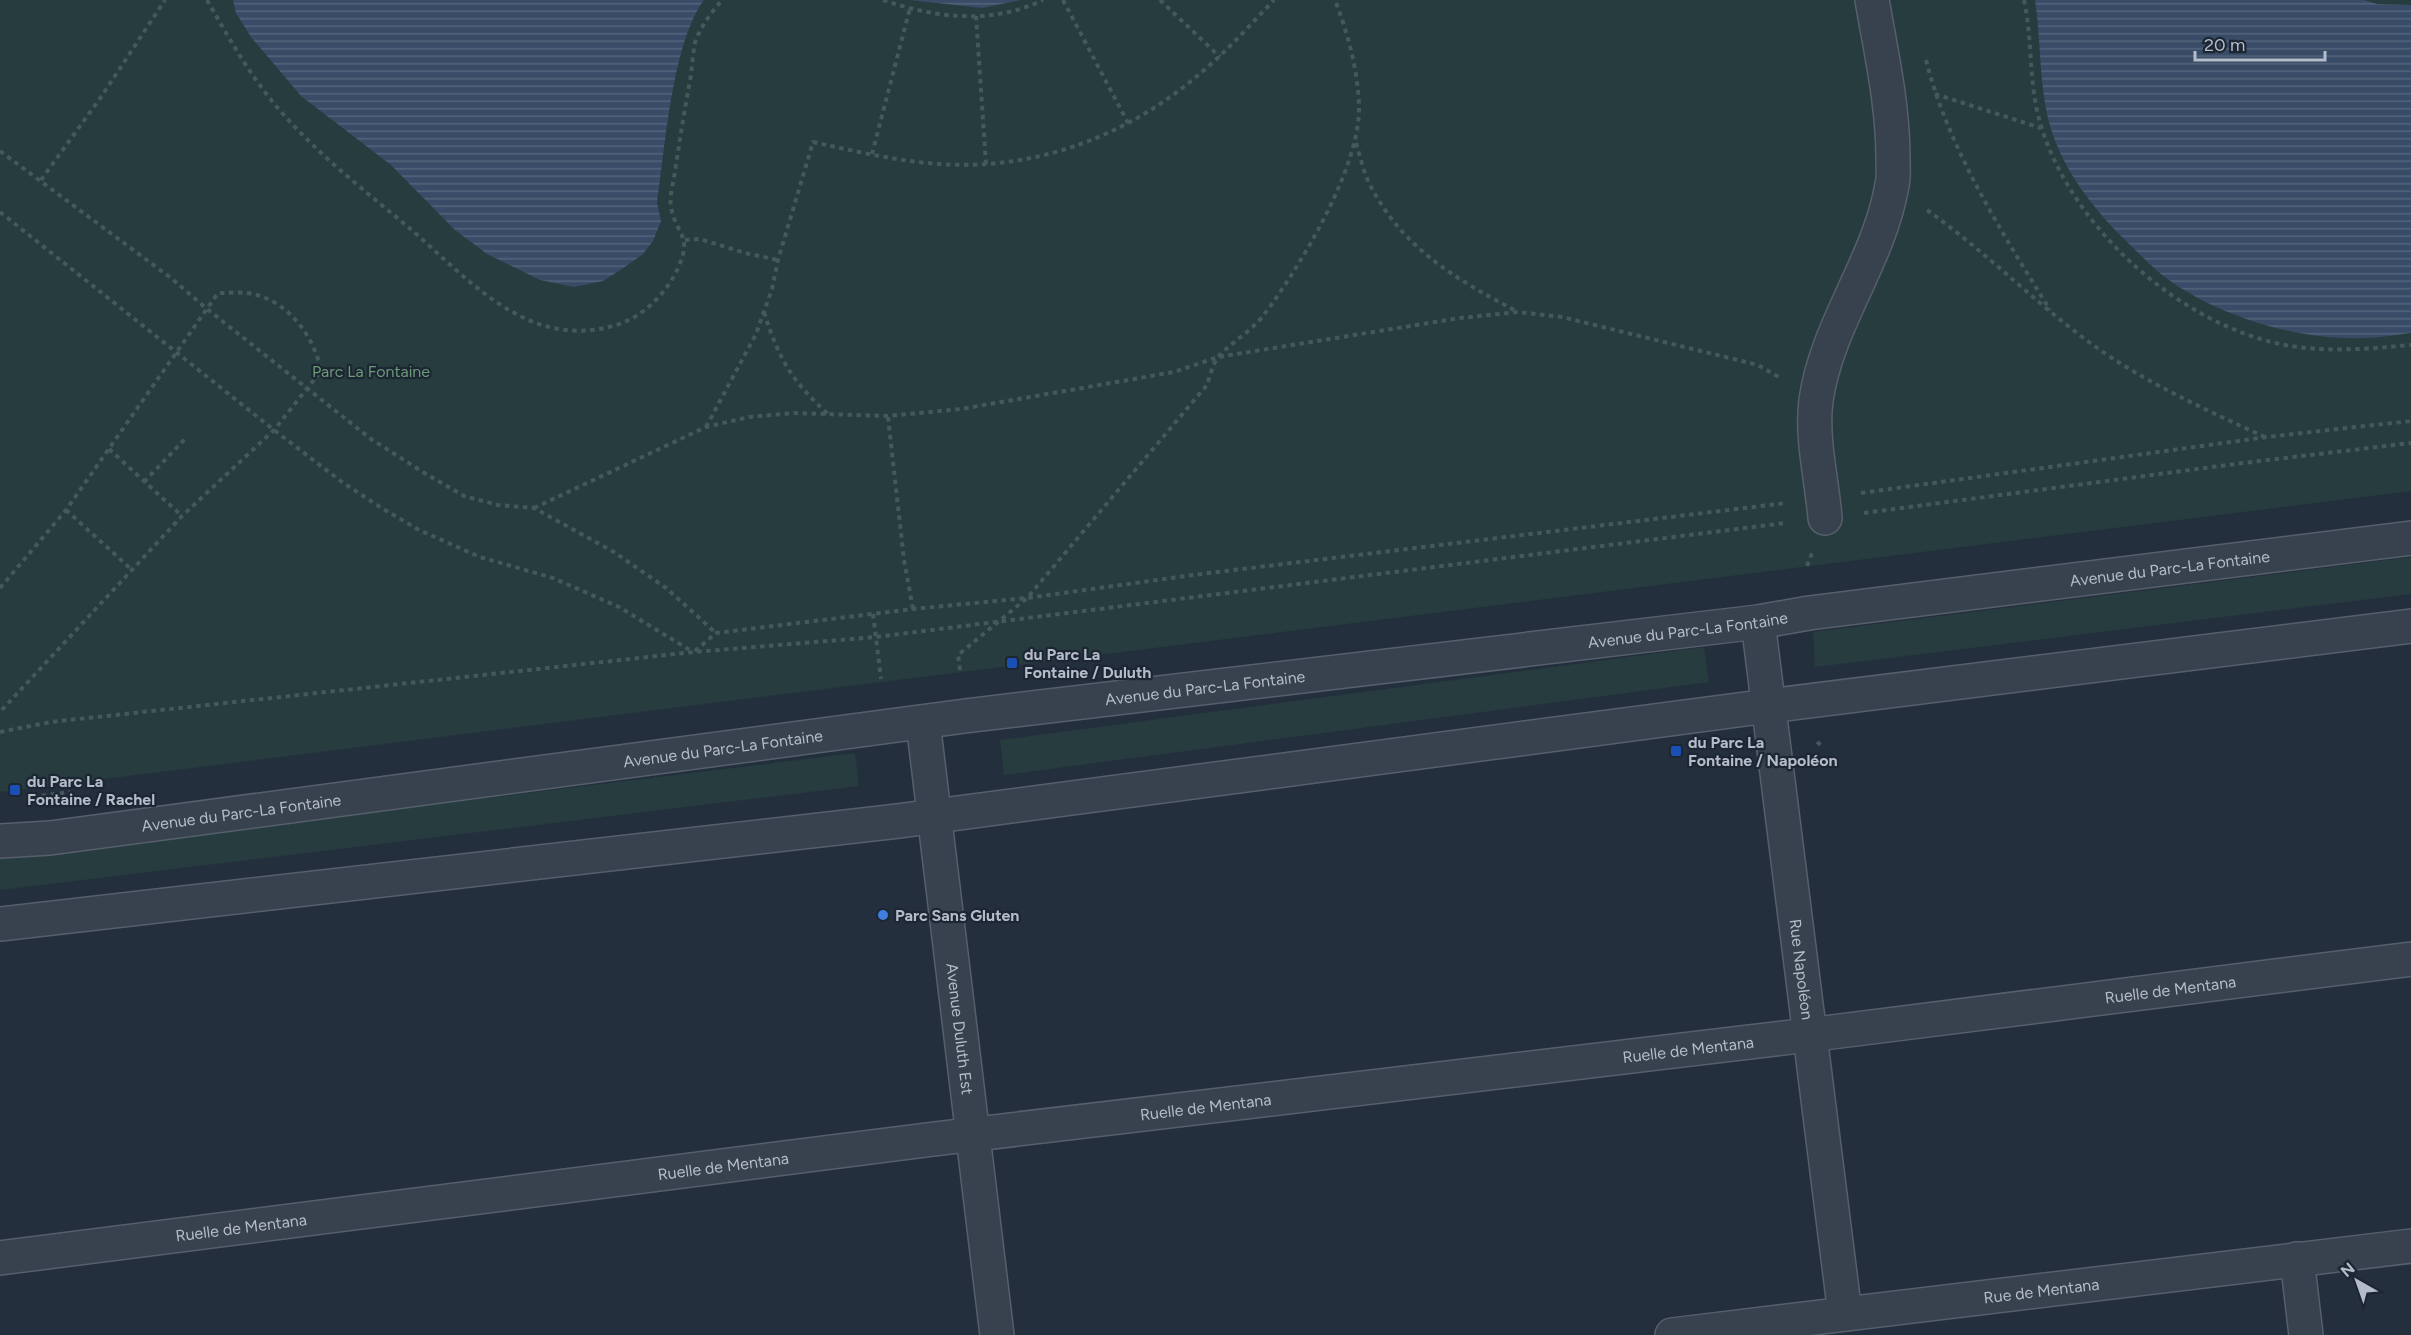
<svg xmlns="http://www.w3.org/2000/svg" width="2411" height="1335" font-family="Figtree,sans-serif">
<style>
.green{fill:#263c3f}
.water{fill:url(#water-rules)}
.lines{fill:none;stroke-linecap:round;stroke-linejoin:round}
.minor-casing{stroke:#565f6c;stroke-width:36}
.path{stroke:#44595c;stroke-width:4;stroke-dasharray:4.5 4.5;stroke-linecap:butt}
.minor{stroke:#38414e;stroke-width:33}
.transit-dot{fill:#1a4fb4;stroke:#1d2633;stroke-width:2}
.shop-dot{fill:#3f7fe0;stroke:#1d2633;stroke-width:2}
.labels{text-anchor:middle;stroke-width:4.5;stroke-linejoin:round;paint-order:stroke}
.park-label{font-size:16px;fill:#6b9a76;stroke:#1d2633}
.street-label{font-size:16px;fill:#b4bcc9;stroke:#1d2633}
.poi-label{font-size:16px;font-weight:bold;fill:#b4bcc9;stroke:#1d2633;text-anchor:start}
</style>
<defs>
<pattern id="water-rules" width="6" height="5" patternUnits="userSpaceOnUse" patternTransform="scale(1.5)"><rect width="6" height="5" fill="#394c67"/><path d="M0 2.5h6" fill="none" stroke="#53647b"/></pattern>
</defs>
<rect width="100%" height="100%" fill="#242f3e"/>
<!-- green -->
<g class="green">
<path d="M 0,0 L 2411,0 L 2411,491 L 0,792 Z"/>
<path d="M 2411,557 L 2411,594 L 1815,667 L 1813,632 Z"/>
<path d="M 1704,647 L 1709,682 L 1004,775 L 1000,740 Z"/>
<path d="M 855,753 L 859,786 L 0,890 L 0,858 Z"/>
</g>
<!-- water -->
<g class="water">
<path d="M 233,0 L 704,0 C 672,43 665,149 657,203 L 661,221 L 653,241 L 643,254 L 622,269 L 603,281 L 574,287 L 540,280 L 487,254 L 455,230 L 391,165 L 301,96 L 251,37 L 236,13 Z"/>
<path d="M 910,0 L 1021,0 L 982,8 Z"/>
<path d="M 2035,0 L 2364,0 L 2377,4 L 2411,5 L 2411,333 C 2395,335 2378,338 2361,338 C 2297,341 2211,314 2161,274 C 2146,261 2132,247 2118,233 C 2091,205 2066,172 2053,135 C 2038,91 2042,45 2035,0 Z"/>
</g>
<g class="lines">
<!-- minor casing -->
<g class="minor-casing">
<g id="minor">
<path d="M 1825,518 C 1822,480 1811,438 1816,400 C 1827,324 1879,261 1892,185 C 1894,177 1893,167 1893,158 C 1893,105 1881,52 1872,0"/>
<path id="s1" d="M 1758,622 L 1845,1314"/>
<path id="s2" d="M 923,722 L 997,1335"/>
<path id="s3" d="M 0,841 L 50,838 L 965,716 L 1758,622 L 1809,613 L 2411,538"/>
<path d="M 0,924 L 898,821 L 1768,706 L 2411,626"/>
<path id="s4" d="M 0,1258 L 934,1139 L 1808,1035 L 2411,959"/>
<path d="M 2297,1259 L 2306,1335"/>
<path id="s5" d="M 1672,1335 L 2411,1246"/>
</g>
</g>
<!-- path -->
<g class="path">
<path d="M 207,0 C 230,40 253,81 284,115 C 320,156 365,191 407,226 C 468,278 527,352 616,325 C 643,317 666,294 678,268 C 693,235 676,235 671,207 C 669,196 674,181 675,171 C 680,138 685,107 691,75 C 692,64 693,53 695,43 C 700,27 711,13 722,0"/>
<path d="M 883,0 C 935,18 992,25 1043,0"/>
<path d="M 1063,0 L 1128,123"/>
<path d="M 1160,0 L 1220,57"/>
<path d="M 2024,0 C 2033,41 2028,83 2041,126 C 2072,227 2177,322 2280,344 C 2323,353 2367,349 2411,345"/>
<path d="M 976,16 L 986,164"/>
<path d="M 1926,60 C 1949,150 2001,231 2050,310"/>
<path d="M 1935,94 L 2041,128"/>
<path d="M 1356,143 C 1360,156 1363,170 1369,183 C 1402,248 1454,278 1516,311"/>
<path d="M 0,151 L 171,278 L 207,309 L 371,439 L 426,474 L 464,496 L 498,505 L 534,508 L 614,552 L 666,588 L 716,633"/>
<path d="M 872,154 L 910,8"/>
<path d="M 41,180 L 101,97 L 165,0"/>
<path d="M 1927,210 C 1985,251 2035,303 2093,345 C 2146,383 2206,410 2265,437"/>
<path d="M 0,212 L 274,430 L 342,482 L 380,507 L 419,530 L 480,557 L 553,578 L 619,607 L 693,652"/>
<path d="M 685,240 L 700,239 L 745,253 L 778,260"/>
<path d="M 764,312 C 779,360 792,381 828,414"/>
<path d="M 888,417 L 904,560 L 913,609"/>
<path d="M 706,427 L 756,334 L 772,289 L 778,260 L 813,142 C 854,151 896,161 939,164 C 1037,171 1130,135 1203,71 C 1229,49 1251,24 1274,0"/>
<path d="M 109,449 L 182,516"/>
<path d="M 144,482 L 186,438"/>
<path d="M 1861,493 L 2267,437 L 2411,421"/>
<path d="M 534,508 L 706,427 L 749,417 L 794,413 L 888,416 L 961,409 L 1174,372 L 1218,357 L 1460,318 L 1518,312 L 1562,317 L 1758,365 L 1782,379"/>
<path d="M 66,510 L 131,569"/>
<path d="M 1864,513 L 2243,463 L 2411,443"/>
<path d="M 1807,566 L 1812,553"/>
<path d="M 0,588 L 66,510 L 218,293 C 228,293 238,292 247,293 C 286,298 314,335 321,371 L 274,430 L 182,516 L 0,712"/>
<path d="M 873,614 L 881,679"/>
<path d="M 695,651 L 716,633 L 913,609 L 1027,598 L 1193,575 L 1786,503"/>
<path d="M 960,670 L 958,655 L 1027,598 L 1207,385 C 1210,376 1213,363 1219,356 C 1233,341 1250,332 1263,316 C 1300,267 1360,168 1359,107 C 1358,70 1348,34 1335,0"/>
<path d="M 0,732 L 51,722 L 694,652 L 876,637 L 1785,523"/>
<path d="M 1817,742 L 1822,746"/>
<path d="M 33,797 L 70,792"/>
</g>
<!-- minor -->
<use href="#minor" class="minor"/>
</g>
<!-- markers -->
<g class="transit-dot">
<rect x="1006" y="657" width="12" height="12" rx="3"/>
<rect x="1670" y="745" width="12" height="12" rx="3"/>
<rect x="9" y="784" width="12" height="12" rx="3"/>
</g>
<circle class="shop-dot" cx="883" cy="915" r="6"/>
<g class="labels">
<!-- park labels -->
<g class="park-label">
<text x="371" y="377">Parc La Fontaine</text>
</g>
<!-- street labels -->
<g class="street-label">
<text dy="6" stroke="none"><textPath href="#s3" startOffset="2187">Avenue du Parc-La Fontaine</textPath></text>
<text dy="6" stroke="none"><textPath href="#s3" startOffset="1701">Avenue du Parc-La Fontaine</textPath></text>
<text dy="6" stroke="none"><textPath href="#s3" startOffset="1215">Avenue du Parc-La Fontaine</textPath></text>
<text dy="6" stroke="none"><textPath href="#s3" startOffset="729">Avenue du Parc-La Fontaine</textPath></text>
<text dy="6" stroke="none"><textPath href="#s3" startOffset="243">Avenue du Parc-La Fontaine</textPath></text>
<text dy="6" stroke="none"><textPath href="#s1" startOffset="350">Rue Napoléon</textPath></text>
<text dy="6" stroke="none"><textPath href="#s4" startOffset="2187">Ruelle de Mentana</textPath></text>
<text dy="6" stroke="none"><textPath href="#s2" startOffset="309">Avenue Duluth Est</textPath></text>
<text dy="6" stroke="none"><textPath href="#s4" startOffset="1701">Ruelle de Mentana</textPath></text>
<text dy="6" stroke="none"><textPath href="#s4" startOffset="1215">Ruelle de Mentana</textPath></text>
<text dy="6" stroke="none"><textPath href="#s4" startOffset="729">Ruelle de Mentana</textPath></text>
<text dy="6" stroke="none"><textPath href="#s4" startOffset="243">Ruelle de Mentana</textPath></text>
<text dy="6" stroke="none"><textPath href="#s5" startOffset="372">Rue de Mentana</textPath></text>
</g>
<!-- poi labels -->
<g class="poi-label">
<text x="1024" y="660">du Parc La<tspan x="1024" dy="18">Fontaine / Duluth</tspan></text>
<text x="1688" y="748">du Parc La<tspan x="1688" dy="18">Fontaine / Napoléon</tspan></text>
<text x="27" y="787">du Parc La<tspan x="27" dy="18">Fontaine / Rachel</tspan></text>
<text x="895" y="921">Parc Sans Gluten</text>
</g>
</g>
<!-- north arrow -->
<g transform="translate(2357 1281) rotate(320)" stroke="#1d2633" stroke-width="4.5" paint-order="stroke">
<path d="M0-4.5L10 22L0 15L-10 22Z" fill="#b4bcc9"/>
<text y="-9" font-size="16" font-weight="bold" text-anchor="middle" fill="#b4bcc9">N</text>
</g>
<!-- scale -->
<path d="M2195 51v9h130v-9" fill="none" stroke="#b4bcc9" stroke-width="3"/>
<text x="2204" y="51" font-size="18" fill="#b4bcc9" stroke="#1d2633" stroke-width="4.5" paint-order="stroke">20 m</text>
</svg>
